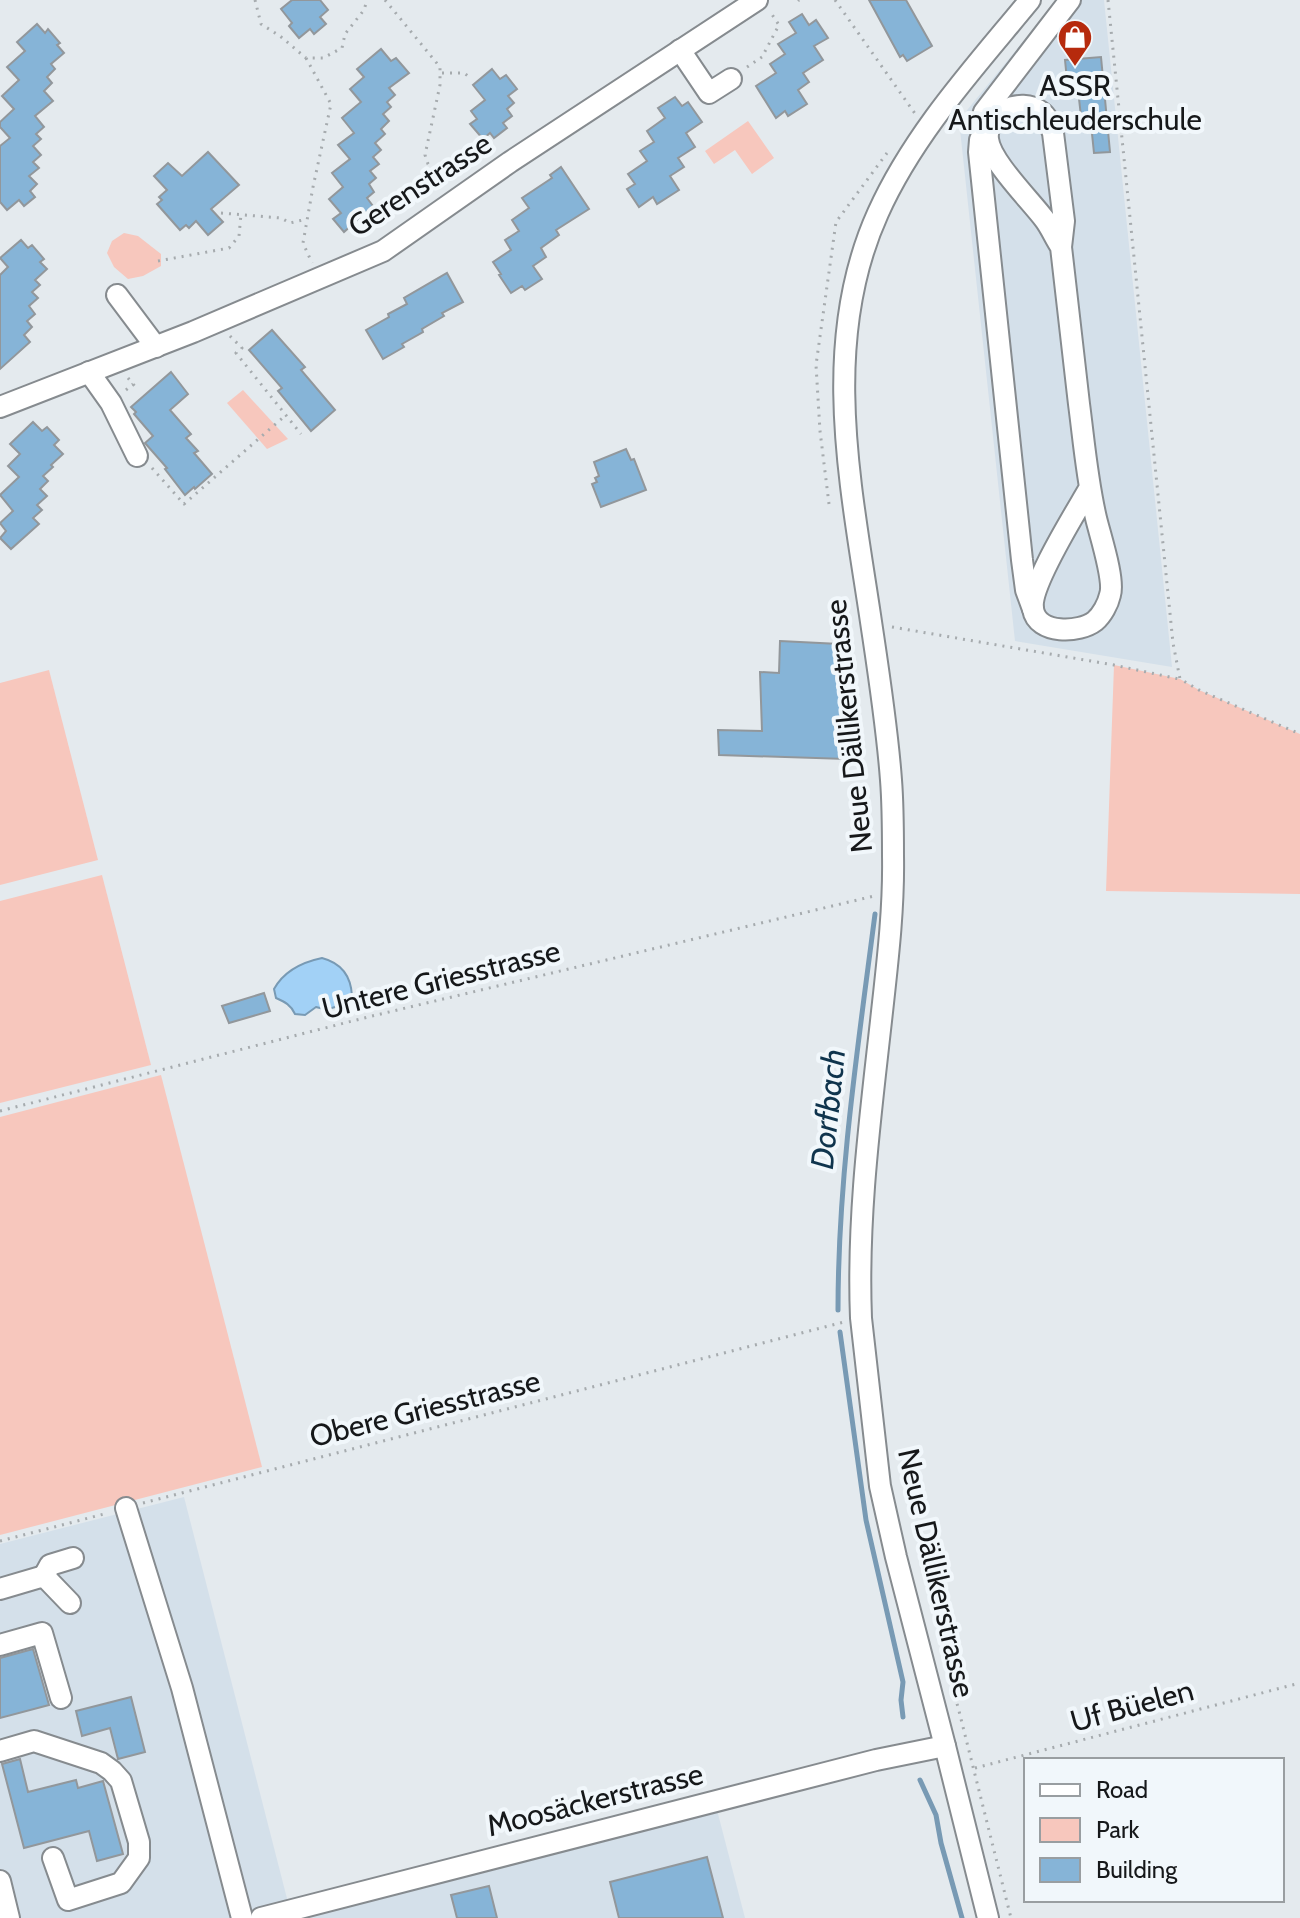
<svg xmlns="http://www.w3.org/2000/svg" width="1300" height="1918" font-family="Cabin,sans-serif">
<style>
.built{fill:#d4e0ea}
.green{fill:#f7c7bd}
.water{fill:#a2d1f6;stroke:#789ab4;stroke-width:2}
.lines{fill:none;stroke-linecap:round;stroke-linejoin:round}
.stream{stroke:#789ab4;stroke-width:5}
.building{fill:#86b4d7;stroke:#92979b;stroke-width:2}
.minor-casing{stroke:#868b8f;stroke-width:24}
.path{stroke:#a6abae;stroke-width:3;stroke-dasharray:2 6;stroke-linecap:butt}
.minor{stroke:#fff;stroke-width:20}
.labels{text-anchor:middle;stroke-width:8;stroke-linejoin:round;paint-order:stroke}
.poi-label{font-size:30px;fill:#16181a;stroke:#f1f7fb}
.street-label{font-size:30px;fill:#16181a;stroke:#f1f7fb}
.water-label{font-size:32px;font-style:italic;fill:#0f344d;stroke:#f1f7fb}
</style>
<rect width="100%" height="100%" fill="#e4eaee"/>
<!-- built -->
<g class="built">
<path d="M 1057,0 L 1104,0 L 1172,667 L 1015,641 L 959,120 Z"/>
<path d="M 184,1497 L 292,1918 L 0,1918 L 0,1544 Z"/>
<path d="M 717,1810 L 745,1918 L 300,1918 Z"/>
</g>
<!-- green -->
<g class="green">
<path d="M 748,121 L 774,158 L 752,174 L 735,150 L 714,164 L 705,151 Z"/>
<path d="M 124,233 L 138,236 L 161,254 L 161,266 L 143,276 L 128,279 L 114,267 L 107,253 L 112,241 Z"/>
<path d="M 243,390 L 288,439 L 267,449 L 227,403 Z"/>
<path d="M 1114,665 L 1180,679 L 1199,690 L 1300,734 L 1300,894 L 1106,891 Z"/>
<path d="M 49,670 L 98,860 L 0,885 L 0,683 Z"/>
<path d="M 102,875 L 151,1065 L 0,1103 L 0,901 Z"/>
<path d="M 161,1075 L 262,1467 L 0,1535 L 0,1117 Z"/>
</g>
<!-- water -->
<path class="water" d="M 322,958 C 341,963 351,975 352,996 C 342,1005 331,1012 316,1007 L 305,1015 L 295,1014 C 291,1005 285,1002 276,998 L 274,989 C 284,971 303,962 322,958 Z"/>
<g class="lines">
<!-- stream -->
<g class="stream">
<path d="M 838,1310 C 838,1177 858,1046 875,914"/>
<path d="M 840,1332 L 866,1520 L 903,1682 L 901,1700 L 903,1717"/>
<path d="M 920,1780 L 936,1815 L 941,1843 L 962,1918"/>
</g>
</g>
<!-- building -->
<g class="building">
<path d="M 292,0 L 320,0 L 328,10 L 320,17 L 326,24 L 314,34 L 310,29 L 299,38 L 289,26 L 292,23 L 281,9 Z"/>
<path d="M 869,0 L 906,0 L 932,46 L 907,61 L 903,55 L 900,57 Z"/>
<path d="M 802,14 L 809,25 L 816,20 L 828,38 L 814,46 L 823,60 L 803,73 L 809,82 L 798,90 L 807,104 L 788,116 L 785,111 L 776,118 L 756,86 L 776,73 L 770,64 L 785,54 L 778,44 L 796,33 L 789,22 Z"/>
<path d="M 37,24 L 45,33 L 48,29 L 60,43 L 57,45 L 64,53 L 51,64 L 55,69 L 47,77 L 52,83 L 44,91 L 53,101 L 35,116 L 44,127 L 36,134 L 41,139 L 33,146 L 41,155 L 33,162 L 39,168 L 29,176 L 37,184 L 30,191 L 35,197 L 24,206 L 19,200 L 7,210 L 0,202 L 0,146 L 10,138 L 0,127 L 0,122 L 14,109 L 2,96 L 19,80 L 7,67 L 25,51 L 17,42 Z"/>
<path d="M 381,49 L 391,61 L 396,58 L 409,73 L 389,88 L 395,95 L 387,102 L 391,107 L 383,114 L 389,121 L 381,129 L 385,134 L 375,143 L 381,150 L 373,157 L 379,164 L 370,171 L 376,178 L 369,184 L 374,192 L 367,198 L 373,206 L 344,232 L 333,219 L 341,213 L 329,199 L 343,187 L 332,173 L 350,159 L 338,145 L 354,133 L 342,118 L 361,102 L 350,89 L 364,77 L 357,69 Z"/>
<path d="M 1101,57 L 1110,152 L 1094,153 L 1091,124 L 1082,125 L 1078,90 L 1068,90 L 1065,60 Z"/>
<path d="M 492,69 L 500,79 L 506,75 L 517,89 L 508,96 L 514,103 L 507,109 L 512,116 L 503,123 L 507,128 L 494,138 L 490,133 L 483,139 L 470,124 L 477,119 L 471,111 L 485,100 L 473,85 Z"/>
<path d="M 675,97 L 682,106 L 688,102 L 702,122 L 686,133 L 695,147 L 678,158 L 684,167 L 670,176 L 679,190 L 657,204 L 653,197 L 639,207 L 627,189 L 635,184 L 628,174 L 647,161 L 640,151 L 654,142 L 647,131 L 665,118 L 658,108 Z"/>
<path d="M 208,152 L 239,185 L 211,209 L 223,222 L 208,235 L 196,221 L 189,228 L 186,225 L 180,230 L 157,204 L 162,200 L 159,197 L 167,190 L 154,176 L 168,163 L 182,176 Z"/>
<path d="M 561,167 L 589,209 L 556,230 L 559,235 L 541,248 L 546,257 L 533,266 L 542,279 L 525,290 L 522,286 L 511,293 L 499,275 L 501,274 L 493,262 L 511,250 L 505,240 L 519,231 L 512,220 L 529,208 L 522,198 L 552,178 L 550,175 Z"/>
<path d="M 21,240 L 28,248 L 32,245 L 44,259 L 40,262 L 47,269 L 35,280 L 40,285 L 32,292 L 38,298 L 29,306 L 35,314 L 27,321 L 32,327 L 24,335 L 30,342 L 0,369 L 0,275 L 8,267 L 0,258 Z"/>
<path d="M 447,273 L 463,302 L 442,313 L 444,316 L 422,329 L 423,332 L 402,344 L 404,347 L 383,359 L 366,330 L 389,317 L 388,314 L 407,304 L 404,298 Z"/>
<path d="M 272,330 L 305,367 L 301,370 L 335,410 L 311,431 L 278,391 L 282,388 L 249,350 Z"/>
<path d="M 171,372 L 188,394 L 170,410 L 191,434 L 186,438 L 198,451 L 194,453 L 212,474 L 195,489 L 194,487 L 185,495 L 165,469 L 167,468 L 145,443 L 153,436 L 134,414 L 136,412 L 131,407 Z"/>
<path d="M 33,422 L 42,431 L 47,427 L 59,440 L 54,445 L 63,454 L 51,465 L 53,467 L 43,476 L 48,481 L 40,489 L 47,496 L 37,505 L 42,510 L 33,518 L 39,524 L 11,549 L 0,538 L 6,531 L 0,523 L 13,511 L 0,495 L 19,477 L 8,466 L 20,454 L 10,444 Z"/>
<path d="M 626,449 L 631,460 L 634,459 L 646,490 L 601,507 L 592,484 L 597,482 L 595,478 L 599,476 L 594,462 Z"/>
<path d="M 780,641 L 839,644 L 839,665 L 846,665 L 844,727 L 847,727 L 846,759 L 719,755 L 718,730 L 762,731 L 760,672 L 779,673 Z"/>
<path d="M 264,993 L 270,1011 L 229,1023 L 222,1006 Z"/>
<path d="M 33,1649 L 49,1705 L 0,1718 L 0,1658 Z"/>
<path d="M 131,1697 L 145,1752 L 118,1759 L 110,1728 L 82,1736 L 76,1711 Z"/>
<path d="M 20,1759 L 28,1792 L 76,1780 L 78,1788 L 103,1781 L 123,1854 L 97,1861 L 89,1831 L 24,1848 L 2,1764 Z"/>
<path d="M 707,1857 L 723,1918 L 619,1918 L 610,1882 Z"/>
<path d="M 489,1886 L 497,1918 L 457,1918 L 451,1895 Z"/>
</g>
<g class="lines">
<!-- minor casing -->
<g class="minor-casing">
<g id="minor">
<path d="M 680,50 L 709,93 L 731,79"/>
<path d="M 981,122 L 984,112 L 1070,0"/>
<path d="M 983,133 L 980,140 L 979,152 L 1022,560 L 1026,590 L 1033,609"/>
<path d="M 1061,247 C 1055,238 1051,228 1045,220 C 1031,201 990,161 988,139 C 985,113 1020,96 1041,112 C 1048,117 1050,125 1053,133 L 1064,221 L 1061,247 C 1067,299 1073,351 1079,404 C 1084,442 1087,480 1096,518 C 1100,535 1115,580 1110,595 C 1108,604 1102,615 1095,621 C 1080,633 1037,635 1033,609 C 1029,586 1076,512 1089,489"/>
<path d="M 117,295 L 156,347"/>
<path d="M 89,372 L 111,403 L 137,456"/>
<path d="M 0,407 L 193,332 L 383,251 L 510,162 L 757,0"/>
<path d="M 126,1508 L 182,1688 L 242,1918"/>
<path d="M 44,1576 L 50,1565 L 73,1558"/>
<path d="M 0,1589 L 44,1576 L 70,1603"/>
<path d="M 0,1645 L 42,1633 L 61,1698"/>
<path d="M 0,1751 L 34,1741 L 101,1763 L 112,1771 L 121,1781 L 139,1842 L 139,1858 L 121,1883 L 68,1900 L 53,1858"/>
<path d="M 0,1881 L 9,1918"/>
<path d="M 261,1918 L 876,1760 L 945,1746"/>
<path d="M 988,1918 L 945,1746 L 896,1557 L 880,1486 L 861,1318 C 857,1218 870,1120 881,1021 C 887,966 894,911 893,856 C 893,830 893,805 891,780 C 887,725 878,669 870,615 C 850,482 820,341 878,213 C 914,133 975,67 1030,0"/>
</g>
</g>
<!-- path -->
<g class="path">
<path d="M 255,0 L 261,24 L 280,36 L 306,58 L 323,58 L 342,48 L 345,34 L 364,10 L 367,0"/>
<path d="M 385,0 L 440,67 L 440,85 L 425,155 L 428,164 L 442,187"/>
<path d="M 835,0 L 916,115"/>
<path d="M 1108,0 L 1173,643 L 1180,679 L 1199,690 L 1300,734"/>
<path d="M 798,1 L 799,0"/>
<path d="M 306,58 L 331,104 L 313,187 L 303,243 L 312,263"/>
<path d="M 747,67 L 762,57 L 779,25 L 771,13"/>
<path d="M 442,73 L 464,73 L 472,79"/>
<path d="M 221,213 L 281,218 L 290,223 L 307,219"/>
<path d="M 158,261 L 229,248 L 239,236 L 241,214"/>
<path d="M 230,336 L 242,348 L 236,353 L 301,434"/>
<path d="M 128,378 L 138,390"/>
<path d="M 126,390 L 133,384"/>
<path d="M 152,468 L 184,504 L 286,415"/>
<path d="M 829,504 L 820,431 L 816,365 L 836,222 L 887,153"/>
<path d="M 892,627 L 1114,665 L 1179,679"/>
<path d="M 0,1111 L 368,1017 L 874,896"/>
<path d="M 143,1503 L 844,1322"/>
<path d="M 0,1541 L 108,1513"/>
<path d="M 943,1658 L 958,1707 L 1011,1918"/>
<path d="M 975,1768 L 1300,1683"/>
</g>
<!-- minor -->
<use href="#minor" class="minor"/>
</g>
<!-- icons -->
<defs>
<g id="shop-pin" transform="scale(1.8)"><path d="M0 17L-7.5 6A9.5 9.5 0 1 1 7.5 6Z" fill="#b62a0d" stroke="#f1f7fb"/><path d="M-5-2.5h2.3a2.7 3.5 0 0 1 5.4 0H5L5.5 6h-11ZM-1.5-2.5h3a1.5 2.3 0 0 0-3 0Z" fill="#fff"/></g>
</defs>
<g fill-rule="evenodd">
<use href="#shop-pin" x="1075" y="37"/>
</g>
<g class="labels">
<!-- poi labels -->
<g class="poi-label">
<text x="1075" y="96">ASSR<tspan x="1075" dy="34">Antischleuderschule</tspan></text>
</g>
<!-- street labels -->
<g class="street-label">
<text transform="translate(420 185) rotate(-33)" y="10">Gerenstrasse</text>
<text transform="translate(849 726) rotate(-96)" y="10">Neue Dällikerstrasse</text>
<text transform="translate(441 980) rotate(-14)" y="10">Untere Griesstrasse</text>
<text transform="translate(425 1409) rotate(-14)" y="10">Obere Griesstrasse</text>
<text transform="translate(936 1573) rotate(77)" y="10">Neue Dällikerstrasse</text>
<text transform="translate(1132 1706) rotate(-15)" y="10">Uf Büelen</text>
<text transform="translate(595 1800) rotate(-14)" y="10">Moosäckerstrasse</text>
</g>
<!-- water labels -->
<g class="water-label">
<text transform="translate(828 1109) rotate(-84)" y="11">Dorfbach</text>
</g>
</g>
<!-- legend -->
<rect x="1024" y="1758" width="260" height="144" fill="#f1f7fb" stroke="#999ea1" stroke-width="2"/>
<rect x="1040" y="1784" width="40" height="12" fill="#ffffff" stroke="#999ea1" stroke-width="2"/>
<text x="1096" y="1798" font-size="24" fill="#16181a">Road</text>
<rect x="1040" y="1818" width="40" height="24" fill="#f7c7bd" stroke="#999ea1" stroke-width="2"/>
<text x="1096" y="1838" font-size="24" fill="#16181a">Park</text>
<rect x="1040" y="1858" width="40" height="24" fill="#86b4d7" stroke="#999ea1" stroke-width="2"/>
<text x="1096" y="1878" font-size="24" fill="#16181a">Building</text>
</svg>
